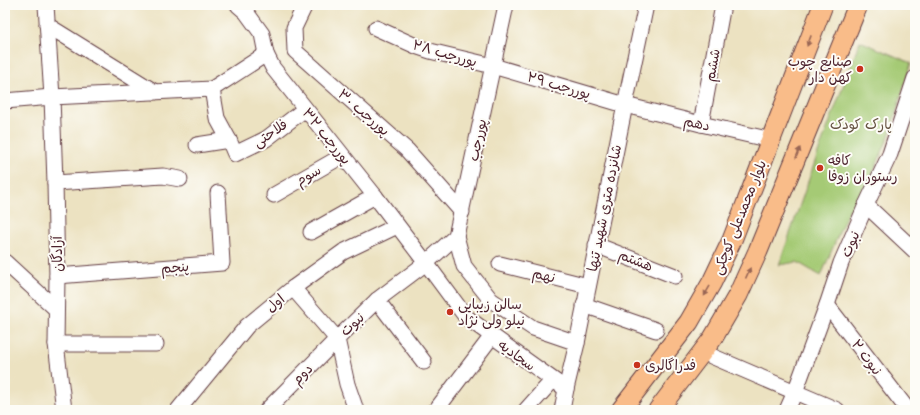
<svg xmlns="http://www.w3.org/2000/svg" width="920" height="415" font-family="'Balsamiq Sans','Playpen Sans Arabic',sans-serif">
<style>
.green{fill:#a5ca74;stroke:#787450}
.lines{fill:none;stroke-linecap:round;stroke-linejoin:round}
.minor-casing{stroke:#623c42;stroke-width:17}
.major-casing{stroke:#623c42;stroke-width:21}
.minor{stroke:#fff;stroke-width:15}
.major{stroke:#f9bc89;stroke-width:19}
.oneway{fill:#965}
.poi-dot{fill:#c8321e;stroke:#fdfcf7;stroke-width:1.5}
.labels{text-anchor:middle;stroke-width:4;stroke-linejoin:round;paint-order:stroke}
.street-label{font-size:14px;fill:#4a1f2b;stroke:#fdfcf7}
.poi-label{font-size:14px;fill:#4a1f2b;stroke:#fdfcf7;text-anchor:start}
.park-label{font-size:14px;fill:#655241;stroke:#fdfcf7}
</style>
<rect width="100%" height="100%" fill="#fdfcf7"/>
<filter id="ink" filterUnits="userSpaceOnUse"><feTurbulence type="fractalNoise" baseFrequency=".025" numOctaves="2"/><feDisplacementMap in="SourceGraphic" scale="8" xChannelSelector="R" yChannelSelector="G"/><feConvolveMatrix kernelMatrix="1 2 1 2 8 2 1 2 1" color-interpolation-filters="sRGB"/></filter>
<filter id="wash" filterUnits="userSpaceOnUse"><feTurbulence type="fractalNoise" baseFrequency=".012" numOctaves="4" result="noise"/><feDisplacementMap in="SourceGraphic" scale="16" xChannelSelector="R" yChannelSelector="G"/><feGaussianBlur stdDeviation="0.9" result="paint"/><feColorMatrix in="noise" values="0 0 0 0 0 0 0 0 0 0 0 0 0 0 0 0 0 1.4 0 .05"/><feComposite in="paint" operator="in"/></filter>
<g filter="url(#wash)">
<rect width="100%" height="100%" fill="#ece2c1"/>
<!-- green -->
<path class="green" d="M 860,41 L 911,63 L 889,136 L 865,192 L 855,212 L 849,209 L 821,276 L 797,262 L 779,265 L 818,153 Z"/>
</g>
<g filter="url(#ink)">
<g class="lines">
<!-- minor casing -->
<g class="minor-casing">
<g id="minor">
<path d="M 46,5 L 52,97 L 55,183 L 57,276 L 56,344 L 64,410"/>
<path d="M 238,5 L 246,12 L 262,34 L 266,54 L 273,68 L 375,196 L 426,263 L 466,317 L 566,389"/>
<path d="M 305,5 L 294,28 L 295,51 L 407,150 L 462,212"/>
<path d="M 47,25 L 155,92"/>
<path d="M 376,28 L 418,47 L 430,51 L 493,66 L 625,105 L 701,124 L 771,140"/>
<path d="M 266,54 L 212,89 L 217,118 L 229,140 L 235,154 L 266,139 L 305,109"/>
<path d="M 5,101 L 52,97 L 212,89"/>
<path d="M 701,124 L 723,5"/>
<path d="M 197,145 L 229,140"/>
<path d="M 55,183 L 163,176 L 180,179"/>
<path d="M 274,195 L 342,156"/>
<path d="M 866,205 L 915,251"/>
<path d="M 311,232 L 375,196"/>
<path d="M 456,236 L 464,266 L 491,300 L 533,328 L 577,343"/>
<path d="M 596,245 L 675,276"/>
<path d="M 5,262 L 56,309"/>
<path d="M 500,264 L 588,286"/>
<path d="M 57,276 L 222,263 L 218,193"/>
<path d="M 377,300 L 424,362"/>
<path d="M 584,305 L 656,330"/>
<path d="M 827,305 L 908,410"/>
<path d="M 56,344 L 156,344"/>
<path d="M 702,352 L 837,410"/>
<path d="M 178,410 L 247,326 L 293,288 L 343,252 L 397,226"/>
<path d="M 267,410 L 337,339 L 293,288"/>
<path d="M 356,410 L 347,384 L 337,339 L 377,300 L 426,263 L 456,236 L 506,5"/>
<path d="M 436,410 L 492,336"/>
<path d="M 526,410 L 552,381"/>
<path d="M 562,410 L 566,389 L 577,343 L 625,105 L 646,5"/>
<path d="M 787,410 L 795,392 L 827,305 L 841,263 L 866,205 L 890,154 L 915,78"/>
</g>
</g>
<!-- major casing -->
<g class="major-casing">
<g id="major">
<path d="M 621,410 L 689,322 L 712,282 L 732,240 L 823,5"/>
<path d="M 658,410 L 713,338 L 738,295 L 758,251 L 858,5"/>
</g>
</g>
<!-- minor -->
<use href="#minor" class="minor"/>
<!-- major -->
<use href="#major" class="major"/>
</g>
<!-- one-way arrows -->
<defs><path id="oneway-solid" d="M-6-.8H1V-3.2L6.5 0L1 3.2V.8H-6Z"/></defs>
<g class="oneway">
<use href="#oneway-solid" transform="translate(809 41) rotate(111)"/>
<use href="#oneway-solid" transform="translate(798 153) rotate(-68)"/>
<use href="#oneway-solid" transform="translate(748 273) rotate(-66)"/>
<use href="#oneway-solid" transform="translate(707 291) rotate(120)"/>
</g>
</g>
<!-- markers -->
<g class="poi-dot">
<circle cx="860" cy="69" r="4"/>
<circle cx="820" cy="168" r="4"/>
<circle cx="450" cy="312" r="4"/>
<circle cx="637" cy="365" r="4"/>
</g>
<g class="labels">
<!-- street labels -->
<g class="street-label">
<text transform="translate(445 53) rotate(16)" y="5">پوررجب ۲۸</text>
<text transform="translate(712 65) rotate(-80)" y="5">ششم</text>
<text transform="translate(559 85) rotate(16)" y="5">پوررجب ۲۹</text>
<text transform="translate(364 112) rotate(41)" y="5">پوررجب ۳۰</text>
<text transform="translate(697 123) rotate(13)" y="5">دهم</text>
<text transform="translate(270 133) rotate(-34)" y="5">فلاحتی</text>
<text transform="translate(327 136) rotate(51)" y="5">پوررجب ۳۲</text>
<text transform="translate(477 140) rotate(-78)" y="5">پوررجب</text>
<text transform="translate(308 175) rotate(-30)" y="5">سوم</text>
<text transform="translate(604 208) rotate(-79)" y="5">شانزده متری شهید تنها</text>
<text transform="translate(739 217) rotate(-68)" y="5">بلوار محمدعلی کوچکی</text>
<text transform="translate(850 244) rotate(-67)" y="5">نبوت</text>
<text transform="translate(57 254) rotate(-91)" y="5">آزادگان</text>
<text transform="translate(636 260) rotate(22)" y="5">هشتم</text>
<text transform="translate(175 267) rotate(-4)" y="5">پنجم</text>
<text transform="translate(544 275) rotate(14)" y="5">نهم</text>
<text transform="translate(275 303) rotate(-40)" y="5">اول</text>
<text transform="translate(352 324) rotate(-43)" y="5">نبوت</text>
<text transform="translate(517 355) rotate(36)" y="5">سجادیه</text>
<text transform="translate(867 357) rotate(53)" y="5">نبوت ۲</text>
<text transform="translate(302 374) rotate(-45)" y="5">دوم</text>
</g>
<!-- poi labels -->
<g class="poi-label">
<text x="852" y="66" text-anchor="end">صنایع چوب<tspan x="852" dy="16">کهن دار</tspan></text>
<text x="828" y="165">کافه<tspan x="828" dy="16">رستوران زوفا</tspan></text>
<text x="458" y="309">سالن زیبایی<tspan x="458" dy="16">نیلو ولی نژاد</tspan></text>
<text x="645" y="370">فدراگالری</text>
</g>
<!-- park labels -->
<g class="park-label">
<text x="861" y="129">پارک کودک</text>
</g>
</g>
<!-- margin -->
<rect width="920" height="415" fill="none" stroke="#fdfcf7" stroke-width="20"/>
</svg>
